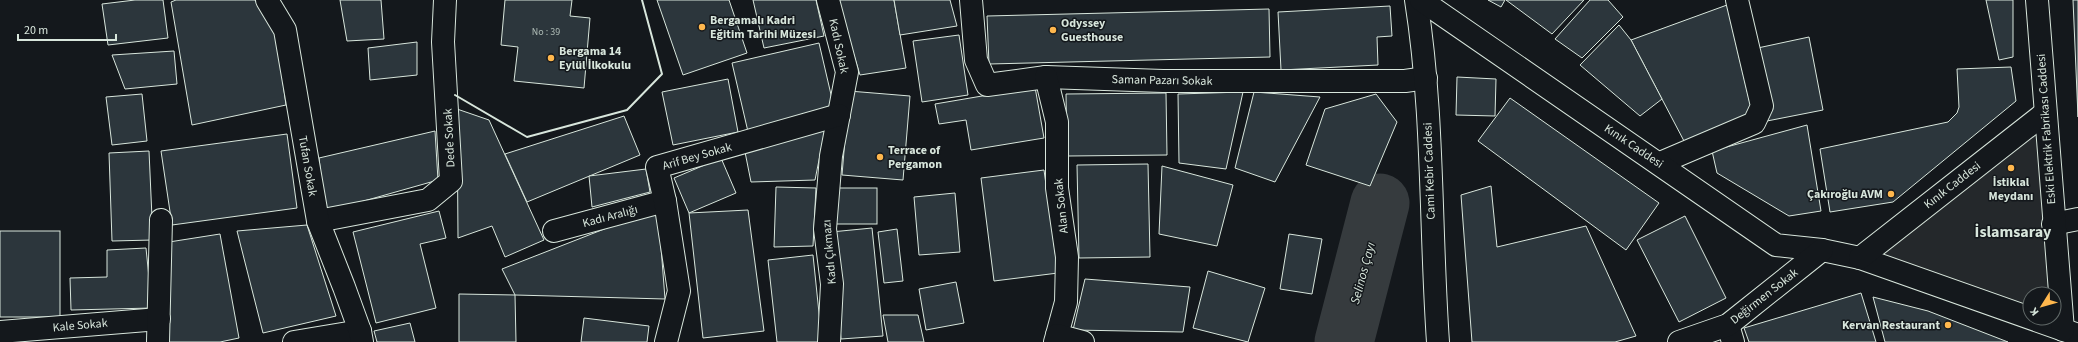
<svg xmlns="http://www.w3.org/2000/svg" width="2078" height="342" font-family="'Source Sans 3',sans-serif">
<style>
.parking{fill:#24282b;stroke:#939e99;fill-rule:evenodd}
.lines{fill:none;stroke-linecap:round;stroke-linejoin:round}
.river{stroke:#363b3e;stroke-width:59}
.building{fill:#2c363c;stroke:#d8e6dc}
.minor-casing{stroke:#d8e6dc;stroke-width:24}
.secondary-casing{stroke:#d8e6dc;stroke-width:24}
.minor{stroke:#14181c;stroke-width:22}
.secondary{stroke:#14181c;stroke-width:22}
.wall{stroke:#d8e6dc;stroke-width:2}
.poi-dot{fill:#ffb74d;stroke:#14181c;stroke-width:1.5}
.labels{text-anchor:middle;stroke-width:3;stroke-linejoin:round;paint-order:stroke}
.number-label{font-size:10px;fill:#adbab4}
.poi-label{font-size:12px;font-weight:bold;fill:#d8e6dc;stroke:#14181c;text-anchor:start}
.street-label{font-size:12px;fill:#d8e6dc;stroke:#14181c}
.water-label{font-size:13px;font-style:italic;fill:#d8e6dc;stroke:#14181c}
.district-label{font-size:16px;font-weight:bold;fill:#d8e6dc;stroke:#14181c}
</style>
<rect width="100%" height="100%" fill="#14181c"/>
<!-- parking -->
<path class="parking" d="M 2045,113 L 2063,330 L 1860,258 ZM 2030,294 L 2054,294 L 2054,318 L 2030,318 Z"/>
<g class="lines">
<!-- river -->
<path class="river" d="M 1344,342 L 1380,203"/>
</g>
<!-- building -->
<g class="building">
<path d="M 135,0 L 163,0 L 168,38 L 108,45 L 102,4 Z"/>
<path d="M 176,0 L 255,0 L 277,38 L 286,105 L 192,125 L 171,2 Z"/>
<path d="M 340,0 L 381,0 L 384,39 L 347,41 Z"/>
<path d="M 505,0 L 572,0 L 570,16 L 590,18 L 584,88 L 514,81 L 518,47 L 501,45 Z"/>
<path d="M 657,0 L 729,0 L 747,53 L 683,75 Z"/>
<path d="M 753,0 L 816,0 L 824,36 L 764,48 Z"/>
<path d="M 837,0 L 894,0 L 906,68 L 860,75 Z"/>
<path d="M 894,0 L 950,0 L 957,26 L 900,35 Z"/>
<path d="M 1488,0 L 1505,0 L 1501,7 Z"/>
<path d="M 1506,0 L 1584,0 L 1552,34 Z"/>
<path d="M 1590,0 L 1608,0 L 1623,17 L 1582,58 L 1555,39 Z"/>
<path d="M 1986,0 L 2013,0 L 2013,57 L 1999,60 Z"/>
<path d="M 2073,0 L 2078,0 L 2078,117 Z"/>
<path d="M 1727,5 L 1753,116 L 1684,141 L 1631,40 Z"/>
<path d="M 1390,6 L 1392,36 L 1377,37 L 1378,65 L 1281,70 L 1278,12 Z"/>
<path d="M 1269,9 L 1270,57 L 989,64 L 987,16 Z"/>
<path d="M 1619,25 L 1631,40 L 1662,99 L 1640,116 L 1580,65 Z"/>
<path d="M 959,35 L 968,95 L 922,102 L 913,41 Z"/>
<path d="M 1809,37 L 1823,110 L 1767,121 L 1753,49 Z"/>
<path d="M 417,42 L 417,75 L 370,80 L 368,48 Z"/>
<path d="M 819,43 L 836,116 L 749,136 L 732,63 Z"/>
<path d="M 174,51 L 177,84 L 125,89 L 112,55 Z"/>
<path d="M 2011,67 L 2016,101 L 1893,202 L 1830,212 L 1820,149 L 1948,122 L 1957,113 L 1959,107 L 1957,69 Z"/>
<path d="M 1457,77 L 1496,79 L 1495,116 L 1456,115 Z"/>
<path d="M 728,79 L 738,132 L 673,145 L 662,92 Z"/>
<path d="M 1035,87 L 1044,138 L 971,150 L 966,120 L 939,124 L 935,104 Z"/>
<path d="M 849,91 L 910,96 L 903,180 L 842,175 Z"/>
<path d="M 1243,92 L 1226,169 L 1179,163 L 1178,94 Z"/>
<path d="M 1254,92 L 1320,97 L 1275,182 L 1235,168 Z"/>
<path d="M 1166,93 L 1167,155 L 1067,156 L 1066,94 Z"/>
<path d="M 142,94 L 147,141 L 112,145 L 106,97 Z"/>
<path d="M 1376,94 L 1397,122 L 1370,186 L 1306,165 L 1325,109 Z"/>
<path d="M 1510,98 L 1659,203 L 1626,250 L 1478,141 Z"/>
<path d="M 457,109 L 489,120 L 544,240 L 505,257 L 492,226 L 458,238 Z"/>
<path d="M 624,116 L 640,155 L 527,202 L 505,154 Z"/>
<path d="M 1807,125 L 1821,211 L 1789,216 L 1717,173 L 1712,151 Z"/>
<path d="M 825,130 L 815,180 L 751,182 L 745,152 Z"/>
<path d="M 435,131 L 438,180 L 325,212 L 319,158 Z"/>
<path d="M 287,134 L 297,208 L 172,225 L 161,151 Z"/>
<path d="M 149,151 L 153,240 L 112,241 L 109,153 Z"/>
<path d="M 721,158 L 736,193 L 689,213 L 674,178 Z"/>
<path d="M 1148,164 L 1150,257 L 1079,258 L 1077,165 Z"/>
<path d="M 1162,166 L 1233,185 L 1217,246 L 1159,234 Z"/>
<path d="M 646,169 L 650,192 L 592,207 L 589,176 Z"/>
<path d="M 1044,170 L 1058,273 L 994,281 L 981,178 Z"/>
<path d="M 1491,186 L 1497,247 L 1586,226 L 1636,336 L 1615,342 L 1472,342 L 1461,195 Z"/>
<path d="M 776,187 L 816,188 L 813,246 L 774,247 Z"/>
<rect x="832" y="188" width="45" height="36"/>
<path d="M 955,193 L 960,252 L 919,255 L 914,197 Z"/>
<path d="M 658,208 L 665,299 L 515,295 L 502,269 Z"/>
<path d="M 748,210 L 764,331 L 703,338 L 689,213 Z"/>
<path d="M 439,211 L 446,238 L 420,244 L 436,308 L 376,323 L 353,232 Z"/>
<path d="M 1685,216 L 1726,298 L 1679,322 L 1637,240 Z"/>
<path d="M 307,225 L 336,316 L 263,333 L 237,231 Z"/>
<path d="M 872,228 L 883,336 L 841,339 L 831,232 Z"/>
<path d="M 897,229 L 903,281 L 884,283 L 878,232 Z"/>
<rect x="0" y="231" width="60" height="86"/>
<path d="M 220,234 L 239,338 L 220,342 L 169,342 L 169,242 Z"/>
<path d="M 1289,234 L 1322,239 L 1312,294 L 1280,289 Z"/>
<path d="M 146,248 L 152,308 L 71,310 L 70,278 L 107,277 L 107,250 Z"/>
<path d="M 813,255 L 822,342 L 777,342 L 768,260 Z"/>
<path d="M 1208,271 L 1265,288 L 1248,342 L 1193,328 Z"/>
<path d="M 1085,279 L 1190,287 L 1183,332 L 1073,330 Z"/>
<path d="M 956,282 L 964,323 L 926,330 L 919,289 Z"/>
<path d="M 1861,293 L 1876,342 L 1749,342 L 1744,328 Z"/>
<path d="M 459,294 L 515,295 L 516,342 L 459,342 Z"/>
<path d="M 1873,297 L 1928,311 L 2008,342 L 1885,342 Z"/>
<path d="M 883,315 L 918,315 L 924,342 L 888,342 Z"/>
<path d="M 584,318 L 649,326 L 647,342 L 581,342 Z"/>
<path d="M 410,323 L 415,342 L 377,342 L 374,331 Z"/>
</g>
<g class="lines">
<!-- minor casing -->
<g class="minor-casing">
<g id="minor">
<path d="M 828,0 L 847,72 L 831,156 L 825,229 L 832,284 L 829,342"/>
<path d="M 971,0 L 976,60 L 987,85 L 1046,77 L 1163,81 L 1405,81 L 1426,78"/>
<path d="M 1046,77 L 1057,122 L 1057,188 L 1067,257 L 1066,302 L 1057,335"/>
<path d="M 1660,163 L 1754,123 L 1762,106 L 1737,0"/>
<path d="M 318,221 L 428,200 L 451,181 L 443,42 L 445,0"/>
<path d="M 2053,224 L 2078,219"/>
<path d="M 554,231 L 665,201"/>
<path d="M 1728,325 L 1733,342"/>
<path d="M 0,332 L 159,319"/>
<path d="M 158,342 L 161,220"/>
<path d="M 294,342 L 360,331"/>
<path d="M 666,342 L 679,291 L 665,201 L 657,167 L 839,115"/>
</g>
</g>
<!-- secondary casing -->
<g class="secondary-casing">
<g id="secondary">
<path d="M 267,0 L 285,30 L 318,221 L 344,287 L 360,331 L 362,342"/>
<path d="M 1416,0 C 1434,113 1430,228 1438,342"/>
<path d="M 1421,0 L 1776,245 L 1822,250 L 1860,258 L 2078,335"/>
<path d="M 2037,0 L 2063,330"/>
<path d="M 1860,258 L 2045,113"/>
<path d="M 1055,342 L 1057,335 L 1083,342"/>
<path d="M 1679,342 L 1728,325 L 1822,250"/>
</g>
</g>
<!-- minor -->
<use href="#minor" class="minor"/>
<!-- secondary -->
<use href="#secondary" class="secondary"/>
<!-- wall -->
<path class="wall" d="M 455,95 L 527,137 L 627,110 L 662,74 L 642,0"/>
</g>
<!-- markers -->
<g class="poi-dot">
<circle cx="702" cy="27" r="4"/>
<circle cx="1053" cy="30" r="4"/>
<circle cx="551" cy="58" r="4"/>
<circle cx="880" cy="157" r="4"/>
<circle cx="2011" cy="168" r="4"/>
<circle cx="1891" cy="194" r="4"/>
<circle cx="1948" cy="325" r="4"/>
</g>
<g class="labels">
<!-- number labels -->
<g class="number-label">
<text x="546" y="35">No : 39</text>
</g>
<!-- poi labels -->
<g class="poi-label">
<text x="710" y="24">Bergamalı Kadri<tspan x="710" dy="14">Eğitim Tarihi Müzesi</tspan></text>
<text x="1061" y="27">Odyssey<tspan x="1061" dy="14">Guesthouse</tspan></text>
<text x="559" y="55">Bergama 14<tspan x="559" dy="14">Eylül İlkokulu</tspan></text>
<text x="888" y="154">Terrace of<tspan x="888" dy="14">Pergamon</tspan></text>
<text x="2011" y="186" text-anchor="middle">İstiklal<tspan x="2011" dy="14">Meydanı</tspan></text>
<text x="1883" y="198" text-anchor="end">Çakıroğlu AVM</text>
<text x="1940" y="329" text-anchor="end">Kervan Restaurant</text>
</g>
<!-- street labels -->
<g class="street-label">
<text transform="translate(839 46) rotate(78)" y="4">Kadı Sokak</text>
<text transform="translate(1162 80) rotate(1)" y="4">Saman Pazarı Sokak</text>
<text transform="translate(2046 129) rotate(-94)" y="4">Eski Elektrik Fabrikası Caddesi</text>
<text transform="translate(449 138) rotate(-93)" y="4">Dede Sokak</text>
<text transform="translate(1634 146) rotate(34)" y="4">Kınık Caddesi</text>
<text transform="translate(697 156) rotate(-16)" y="4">Arif Bey Sokak</text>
<text transform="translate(308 166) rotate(80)" y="4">Tufan Sokak</text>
<text transform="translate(1429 171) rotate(-92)" y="4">Cami Kebir Caddesi</text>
<text transform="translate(1952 185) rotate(-38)" y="4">Kınık Caddesi</text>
<text transform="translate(1061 206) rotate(-96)" y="4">Alan Sokak</text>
<text transform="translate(610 216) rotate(-15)" y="4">Kadı Aralığı</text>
<text transform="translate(829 252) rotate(-95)" y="4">Kadı Çıkmazı</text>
<text transform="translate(1764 296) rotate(-38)" y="4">Değirmen Sokak</text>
<text transform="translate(80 325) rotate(-5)" y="4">Kale Sokak</text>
</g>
<!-- water labels -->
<g class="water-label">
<text transform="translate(1362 273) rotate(-75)" y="5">Selinos Çayı</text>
</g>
<!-- district labels -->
<g class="district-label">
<text x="2013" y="237">İslamsaray</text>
</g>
</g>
<!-- north arrow -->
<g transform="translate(2042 306) rotate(233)"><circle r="19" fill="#14181c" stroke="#626a69"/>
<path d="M0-3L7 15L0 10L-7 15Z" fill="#ffb74d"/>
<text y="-6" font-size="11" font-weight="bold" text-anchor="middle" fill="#d8e6dc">K</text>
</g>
<!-- scale -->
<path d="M18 34v6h98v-6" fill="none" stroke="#d8e6dc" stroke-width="2"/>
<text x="24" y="34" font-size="12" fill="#d8e6dc" stroke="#14181c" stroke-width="3" paint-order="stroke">20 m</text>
</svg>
